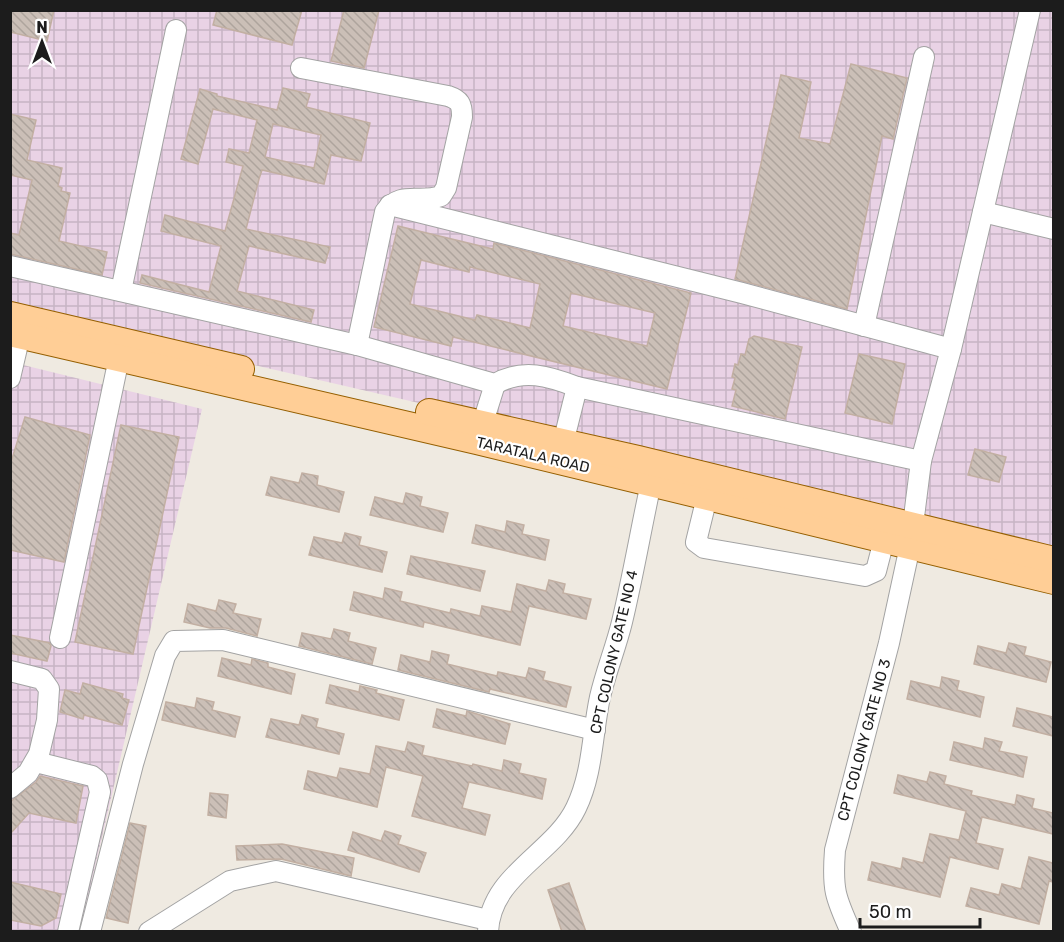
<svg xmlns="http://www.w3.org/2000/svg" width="1064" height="942" font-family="Rubik,sans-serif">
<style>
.industrial{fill:url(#industrial-grid)}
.building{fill:url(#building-back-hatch);stroke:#c2afa2;stroke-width:1.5;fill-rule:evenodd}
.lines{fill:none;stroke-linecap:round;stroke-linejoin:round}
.minor-casing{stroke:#a3a3a3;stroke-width:22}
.major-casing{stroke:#955f00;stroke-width:28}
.minor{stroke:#fff;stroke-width:20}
.major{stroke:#ffce96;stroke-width:26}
.labels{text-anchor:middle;stroke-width:4.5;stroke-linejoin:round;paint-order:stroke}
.street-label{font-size:15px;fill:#1c1c1c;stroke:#fff}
</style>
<defs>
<pattern id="industrial-grid" width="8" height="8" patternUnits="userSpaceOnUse" patternTransform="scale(1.5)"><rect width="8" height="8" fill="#e9d2e5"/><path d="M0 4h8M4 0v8" fill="none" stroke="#c7b4c4"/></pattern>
<pattern id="building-back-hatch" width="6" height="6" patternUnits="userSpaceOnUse" patternTransform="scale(1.5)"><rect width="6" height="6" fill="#cbbfb7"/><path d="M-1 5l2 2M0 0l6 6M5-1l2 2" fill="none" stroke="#aea49d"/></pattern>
</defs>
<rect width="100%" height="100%" fill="#efeae1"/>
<!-- industrial -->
<g class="industrial">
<path d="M 11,11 L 1053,11 L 1053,549 L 11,309 Z"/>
<path d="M 11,362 L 202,409 L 80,931 L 11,932 Z"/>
</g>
<!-- building -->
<g class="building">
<path d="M 10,10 L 54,10 L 47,41 L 10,32 Z"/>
<path d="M 217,10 L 302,10 L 292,45 L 213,25 Z"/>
<path d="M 344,10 L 379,10 L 364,68 L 331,61 Z"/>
<path d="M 851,64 L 907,78 L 893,139 L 882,136 L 847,309 L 735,279 L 781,75 L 811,82 L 799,138 L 830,144 Z"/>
<path d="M 283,88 L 310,94 L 306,107 L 370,123 L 361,161 L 331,155 L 324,184 L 262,170 L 259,179 L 246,229 L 330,247 L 325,263 L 249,246 L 237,291 L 314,310 L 311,322 L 140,283 L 142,275 L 209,292 L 221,246 L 161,231 L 165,215 L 225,231 L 243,166 L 226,162 L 229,149 L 249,153 L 257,120 L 213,109 L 198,164 L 181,159 L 200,89 L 217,94 L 217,96 L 277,110 ZM 273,124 L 321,135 L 314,168 L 265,157 Z"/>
<path d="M 10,114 L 36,120 L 27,160 L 62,168 L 58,186 L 62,188 L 61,191 L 70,193 L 59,241 L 107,252 L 102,275 L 10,254 L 10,233 L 19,235 L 32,180 L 10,175 Z"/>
<path d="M 398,226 L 493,249 L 494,243 L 691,293 L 667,389 L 453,337 L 451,346 L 374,327 ZM 421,260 L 469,272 L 470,267 L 540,284 L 530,328 L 477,315 L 475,320 L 410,304 ZM 571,293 L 655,313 L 647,346 L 563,326 Z"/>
<path d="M 754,336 L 802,347 L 785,419 L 732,406 L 736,390 L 732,389 L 735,378 L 732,377 L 735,364 L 738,365 L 741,354 L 745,355 L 749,339 Z"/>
<path d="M 859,354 L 905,364 L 892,424 L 845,413 Z"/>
<path d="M 25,417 L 90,435 L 64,562 L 10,550 L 10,465 Z"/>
<path d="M 121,425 L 179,437 L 133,654 L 75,642 Z"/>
<path d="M 975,449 L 1006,457 L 999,482 L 968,475 Z"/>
<path d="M 302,473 L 318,476 L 317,485 L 344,492 L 339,512 L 266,495 L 271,477 L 299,483 Z"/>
<path d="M 406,493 L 422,497 L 420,506 L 448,513 L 443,532 L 370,515 L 375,497 L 403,504 Z"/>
<path d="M 507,521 L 524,525 L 522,534 L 549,540 L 545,560 L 472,543 L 476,525 L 505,532 Z"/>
<path d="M 345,533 L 361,537 L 359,545 L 387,552 L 382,572 L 309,555 L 314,537 L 342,543 Z"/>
<path d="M 411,556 L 485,571 L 480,591 L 407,574 Z"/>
<path d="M 549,580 L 565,584 L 563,593 L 591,599 L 586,619 L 529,606 L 520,645 L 424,622 L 423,627 L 350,610 L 354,592 L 383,599 L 385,588 L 402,592 L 400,601 L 450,613 L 451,609 L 480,616 L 482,606 L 511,612 L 517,584 L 546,591 Z"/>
<path d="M 219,600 L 236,604 L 233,613 L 261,619 L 257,636 L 226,628 L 210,628 L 184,622 L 188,604 L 216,611 Z"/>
<path d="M 334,629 L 350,633 L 348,641 L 376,648 L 372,664 L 299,646 L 302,633 L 331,639 Z"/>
<path d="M 10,635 L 50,643 L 51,646 L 47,661 L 10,653 Z"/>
<path d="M 1009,643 L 1026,647 L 1024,655 L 1051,662 L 1046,682 L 974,664 L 978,646 L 1006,653 Z"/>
<path d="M 432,651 L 449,655 L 447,664 L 497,676 L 498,672 L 526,678 L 529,668 L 545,672 L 543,680 L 571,687 L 566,707 L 490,689 L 489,692 L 398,670 L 401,655 L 430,662 Z"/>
<path d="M 222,658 L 251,665 L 252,659 L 268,663 L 268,667 L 295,674 L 291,694 L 218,676 Z"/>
<path d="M 942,677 L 959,681 L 957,690 L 984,697 L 980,717 L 907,699 L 911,681 L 940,688 Z"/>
<path d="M 83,683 L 123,694 L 122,698 L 129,700 L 122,725 L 84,715 L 83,719 L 60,712 L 65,690 L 80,694 Z"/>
<path d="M 330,685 L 359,692 L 360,686 L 377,690 L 376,693 L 404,700 L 399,720 L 326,703 Z"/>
<path d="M 197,698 L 214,702 L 212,710 L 240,717 L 235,737 L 162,720 L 166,702 L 195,708 Z"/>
<path d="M 1017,708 L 1053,717 L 1053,736 L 1013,726 Z"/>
<path d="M 437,709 L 466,716 L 467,711 L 510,724 L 505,744 L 433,727 Z"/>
<path d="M 302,715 L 318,719 L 316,727 L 344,734 L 339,754 L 266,737 L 271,719 L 299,725 Z"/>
<path d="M 985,738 L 1002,742 L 999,751 L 1027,757 L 1023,777 L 950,760 L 954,742 L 983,749 Z"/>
<path d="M 408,742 L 424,746 L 422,755 L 472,766 L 473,764 L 502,771 L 504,760 L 521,764 L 519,773 L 546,779 L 542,799 L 469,782 L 462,808 L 490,815 L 485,835 L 412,816 L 423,776 L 386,767 L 377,807 L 304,789 L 308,771 L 337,778 L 340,768 L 370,774 L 376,746 L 405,752 Z"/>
<path d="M 930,772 L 946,776 L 944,784 L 972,791 L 971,795 L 1015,805 L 1017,795 L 1034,799 L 1032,808 L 1053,813 L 1053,834 L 982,817 L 976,843 L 1003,849 L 998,869 L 950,857 L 940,897 L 868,880 L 872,862 L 901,869 L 903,858 L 923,863 L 930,834 L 959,840 L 966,811 L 894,793 L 898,775 L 927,782 Z"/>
<path d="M 40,776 L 83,786 L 76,823 L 29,813 L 10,834 L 10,802 L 36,782 Z"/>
<path d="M 210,793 L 228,795 L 226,818 L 208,815 Z"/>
<path d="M 130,823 L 146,826 L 128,923 L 106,918 Z"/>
<path d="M 385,831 L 401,836 L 398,844 L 426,853 L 419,872 L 348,850 L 353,832 L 381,841 Z"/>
<path d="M 282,844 L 354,858 L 351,876 L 281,859 L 237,860 L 236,846 Z"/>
<path d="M 1029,857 L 1053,863 L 1053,882 L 1049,881 L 1039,924 L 966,906 L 971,888 L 999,895 L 1002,884 L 1021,889 Z"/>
<path d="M 10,882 L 61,894 L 56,918 L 41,926 L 10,920 Z"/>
<path d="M 569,883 L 586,932 L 562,932 L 548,890 Z"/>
</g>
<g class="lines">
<!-- minor casing -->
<g class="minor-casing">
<g id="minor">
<path d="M 301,68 L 448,96 C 460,100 462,104 462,117 L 446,188 L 441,196 C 419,204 401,190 385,212 L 357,345"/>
<path d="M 390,205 L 742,293 L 951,349"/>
<path d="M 983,212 L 1054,229"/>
<path d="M 10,266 L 357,345 L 495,384 C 523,368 549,376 577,387 L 921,461"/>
<path d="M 121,291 L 176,30"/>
<path d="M 864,326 L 924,57"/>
<path d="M 10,378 L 20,335"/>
<path d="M 479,435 L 495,384"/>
<path d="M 560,455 L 577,387"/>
<path d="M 707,497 L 696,542 L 704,548 L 865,576 L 876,571 L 884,540"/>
<path d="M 913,525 L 921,461 L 951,349 L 1030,10"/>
<path d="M 60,638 L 119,358"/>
<path d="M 10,671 L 42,679 L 49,689 L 47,720 L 39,754 L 28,773 L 10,788"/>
<path d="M 36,762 L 92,776 L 97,780 L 100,792 L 68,932"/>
<path d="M 90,932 L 133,764 L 165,656 L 174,641 L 223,640 L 595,730"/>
<path d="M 149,932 L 230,881 L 276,871 L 488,920"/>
<path d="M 488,932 C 490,875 554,854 576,808 C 593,773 592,734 600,697 C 606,671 616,647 622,622 C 633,576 641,529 651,483"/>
<path d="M 851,932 C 835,897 832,889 835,850 L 889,643 L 910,546"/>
</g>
</g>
<!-- major casing -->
<g class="major-casing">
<g id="major">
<path d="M 10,315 L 241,369"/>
<path d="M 10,333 L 477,441 L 1054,581"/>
<path d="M 429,412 L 638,459 L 1054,560"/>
</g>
</g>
<!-- minor -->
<use href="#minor" class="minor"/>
<!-- major -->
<use href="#major" class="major"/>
</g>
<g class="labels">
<!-- street labels -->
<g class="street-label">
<text transform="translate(533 455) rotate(13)" y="5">TARATALA ROAD</text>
<text transform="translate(614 652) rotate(-77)" y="5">CPT COLONY GATE NO 4</text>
<text transform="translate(864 740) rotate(-75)" y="5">CPT COLONY GATE NO 3</text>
</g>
</g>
<!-- border -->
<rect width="1064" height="942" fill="none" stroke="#1c1c1c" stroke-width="24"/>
<!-- north arrow -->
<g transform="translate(42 42)" stroke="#ffffff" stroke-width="4.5" paint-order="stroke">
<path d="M0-4.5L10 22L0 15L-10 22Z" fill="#1c1c1c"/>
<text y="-9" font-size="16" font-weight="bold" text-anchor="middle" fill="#1c1c1c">N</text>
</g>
<!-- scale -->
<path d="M860 918v9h120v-9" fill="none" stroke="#1c1c1c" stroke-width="3"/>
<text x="869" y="918" font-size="18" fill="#1c1c1c" stroke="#ffffff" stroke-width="4.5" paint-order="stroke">50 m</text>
</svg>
